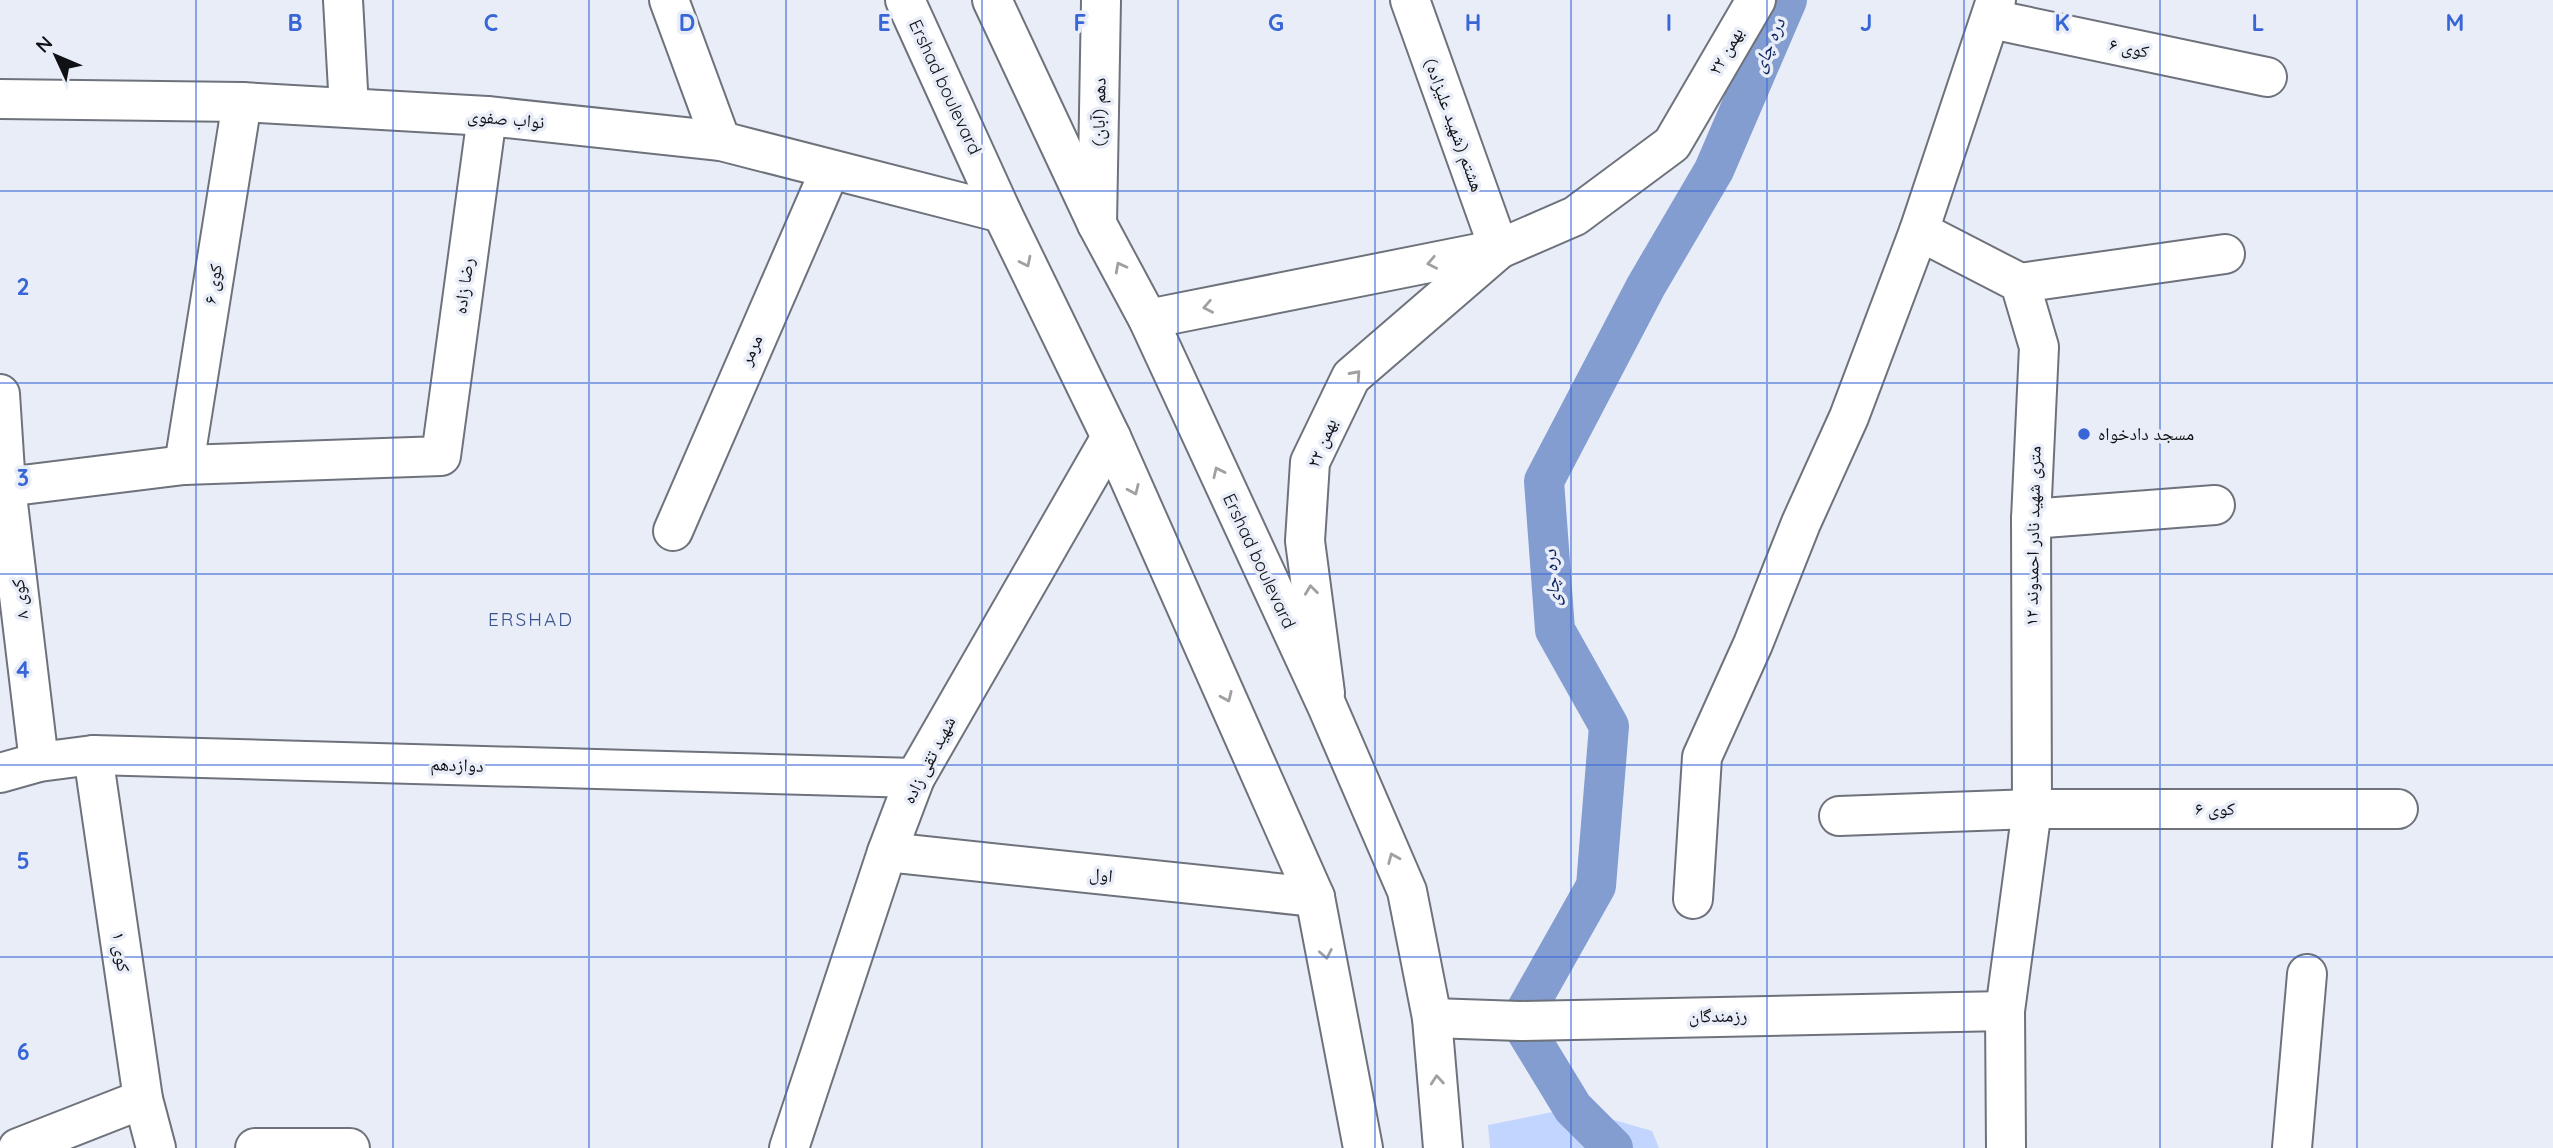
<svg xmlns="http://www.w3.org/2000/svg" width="2553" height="1148" font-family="Quicksand,'Noto Naskh Arabic',sans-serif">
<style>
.green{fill:#c1d5ff}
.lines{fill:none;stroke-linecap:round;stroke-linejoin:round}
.canal{stroke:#849dd1;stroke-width:40}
.minor-casing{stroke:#6d727b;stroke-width:42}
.major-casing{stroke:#6d727b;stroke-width:42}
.minor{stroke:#fff;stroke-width:38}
.major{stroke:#fff;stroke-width:38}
.oneway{stroke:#9fa0a1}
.grid{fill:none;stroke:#3966d6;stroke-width:2;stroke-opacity:0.55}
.poi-dot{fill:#3966d6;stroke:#e8edf8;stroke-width:2.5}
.labels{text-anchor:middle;stroke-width:7;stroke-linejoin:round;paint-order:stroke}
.street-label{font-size:18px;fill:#0f1114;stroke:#e8edf8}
.poi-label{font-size:18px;fill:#0f1114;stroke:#e8edf8;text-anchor:start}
.water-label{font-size:19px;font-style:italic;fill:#0d2360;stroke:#e8edf8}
.neighbourhood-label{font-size:19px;letter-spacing:2px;fill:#3a548e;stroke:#e8edf8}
.grid-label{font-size:23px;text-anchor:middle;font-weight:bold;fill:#3966d6;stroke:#e8edf8;stroke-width:7;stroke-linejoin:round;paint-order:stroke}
</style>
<rect width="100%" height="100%" fill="#e8edf8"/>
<!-- green -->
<path class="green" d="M 1573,1108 L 1652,1131 L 1659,1148 L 1490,1148 L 1488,1125 Z"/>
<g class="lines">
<!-- canal -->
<path class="canal" d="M 1613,1148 L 1573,1108 L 1520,1021 L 1596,886 L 1609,726 L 1555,630 L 1544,481 L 1646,286 L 1714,170 L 1787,0"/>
<!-- minor casing -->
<g class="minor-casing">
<g id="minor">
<path d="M 343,0 L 349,108"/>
<path d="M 669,0 L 721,141"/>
<path d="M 1410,0 L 1499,249"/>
<path d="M 1996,0 L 1919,231 L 2020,283 L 2039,347 L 2031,519 L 2032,809 L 2005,1011 L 2006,1148"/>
<path d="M 1991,19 L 2267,77"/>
<path d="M 0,99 L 242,102 L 487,116 L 721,141 L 1002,213"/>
<path d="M 1097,224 L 1101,0"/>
<path d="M 2020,283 L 2225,254"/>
<path d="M 1148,319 L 1499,249 L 1575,216 L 1672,144 L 1756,0"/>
<path d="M 0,394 L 6,487 L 39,762"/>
<path d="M 184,465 L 242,102"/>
<path d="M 6,487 L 184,465 L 441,456 L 487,116"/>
<path d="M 2031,519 L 2215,505"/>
<path d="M 673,531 L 830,170"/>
<path d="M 1325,693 L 1305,541 L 1310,462 L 1351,377 L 1498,250"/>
<path d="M 93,755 L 143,1099 L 156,1148"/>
<path d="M 0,773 L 39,762 L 93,755 L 915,778"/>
<path d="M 1839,816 L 2032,809 L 2398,809"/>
<path d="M 887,852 L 1315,897"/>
<path d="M 1693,899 L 1702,757 L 1753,644 L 1801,523 L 1849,417 L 1919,231"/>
<path d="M 1432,1018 L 1520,1021 L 2005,1011"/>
<path d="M 18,1148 L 143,1099"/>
<path d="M 255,1148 L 350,1148"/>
<path d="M 789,1148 L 887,852 L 915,778 L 1111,437"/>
<path d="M 2292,1148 L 2307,974"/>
</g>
</g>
<!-- major casing -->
<g class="major-casing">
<g id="major">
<path d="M 905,0 L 1002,213 L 1111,437 L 1315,897 L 1363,1148"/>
<path d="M 992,0 L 1097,224 L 1148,319 L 1327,706 L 1407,891 L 1432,1018 L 1443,1148"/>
</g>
</g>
<!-- minor -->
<use href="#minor" class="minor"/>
<!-- major -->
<use href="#major" class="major"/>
</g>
<!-- one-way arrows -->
<defs><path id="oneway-chevron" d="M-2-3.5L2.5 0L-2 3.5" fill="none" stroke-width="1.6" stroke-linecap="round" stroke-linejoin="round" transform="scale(1.75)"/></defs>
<g class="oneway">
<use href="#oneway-chevron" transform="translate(1026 262) rotate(64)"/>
<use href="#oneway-chevron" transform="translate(1432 263) rotate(169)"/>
<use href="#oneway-chevron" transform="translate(1120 267) rotate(-118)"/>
<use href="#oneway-chevron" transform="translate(1208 307) rotate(169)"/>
<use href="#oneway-chevron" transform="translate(1356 375) rotate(-48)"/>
<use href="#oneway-chevron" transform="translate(1218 472) rotate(-115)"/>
<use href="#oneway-chevron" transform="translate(1134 490) rotate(66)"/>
<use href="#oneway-chevron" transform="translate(1311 590) rotate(-97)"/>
<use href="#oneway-chevron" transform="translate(1227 697) rotate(66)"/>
<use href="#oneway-chevron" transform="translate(1393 858) rotate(-113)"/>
<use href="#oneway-chevron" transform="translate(1326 954) rotate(79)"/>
<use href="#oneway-chevron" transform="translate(1437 1080) rotate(-95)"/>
</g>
<!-- grid -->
<path class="grid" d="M 196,0 L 196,1148M 393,0 L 393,1148M 589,0 L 589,1148M 786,0 L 786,1148M 982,0 L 982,1148M 1178,0 L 1178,1148M 1375,0 L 1375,1148M 1571,0 L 1571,1148M 1767,0 L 1767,1148M 1964,0 L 1964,1148M 2160,0 L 2160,1148M 2357,0 L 2357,1148M 0,191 L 2553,191M 0,383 L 2553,383M 0,574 L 2553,574M 0,765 L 2553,765M 0,957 L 2553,957"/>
<!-- markers -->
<circle class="poi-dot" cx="2084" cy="434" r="7"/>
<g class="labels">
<!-- street labels -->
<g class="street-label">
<text transform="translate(2129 48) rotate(12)" y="6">کوی ۶</text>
<text transform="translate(1726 51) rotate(-60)" y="6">۲۲ بهمن</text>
<text transform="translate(945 87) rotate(65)" y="6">Ershad boulevard</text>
<text transform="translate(1099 112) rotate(-89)" y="6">دهم (آبان)</text>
<text transform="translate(506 119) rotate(5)" y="6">نواب صفوی</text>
<text transform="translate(1454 125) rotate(70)" y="6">هشتم (شهید علیزاده)</text>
<text transform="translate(213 284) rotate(-81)" y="6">کوی ۶</text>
<text transform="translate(464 286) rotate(-82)" y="6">رضا زاده</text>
<text transform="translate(751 350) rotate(-66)" y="6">مرمر</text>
<text transform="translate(1322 443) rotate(-68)" y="6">۲۲ بهمن</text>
<text transform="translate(2033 536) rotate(-89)" y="6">۱۲ متری شهید نادر احمدوند</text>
<text transform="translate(1259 561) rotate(65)" y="6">Ershad boulevard</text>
<text transform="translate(20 599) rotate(-97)" y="6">کوی ۸</text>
<text transform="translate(929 760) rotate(-63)" y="6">شهید تقی زاده</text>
<text transform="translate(457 765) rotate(2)" y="6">دوازدهم</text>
<text x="2215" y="815">کوی ۶</text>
<text transform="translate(1101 875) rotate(6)" y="6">اول</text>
<text transform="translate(121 952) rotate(82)" y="6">کوی ۱</text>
<text transform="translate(1718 1016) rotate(-1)" y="6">رزمندگان</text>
</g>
<!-- poi labels -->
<g class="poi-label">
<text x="2098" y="440">مسجد دادخواه</text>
</g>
<!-- water labels -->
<g class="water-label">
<text transform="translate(1768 45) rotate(-67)" y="7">دره چای</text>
<text transform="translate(1551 578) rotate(-94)" y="7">دره چای</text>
</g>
<!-- neighbourhood labels -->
<g class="neighbourhood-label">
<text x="531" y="626">ERSHAD</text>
</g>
</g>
<g class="grid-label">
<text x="295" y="31">B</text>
<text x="491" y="31">C</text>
<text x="687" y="31">D</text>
<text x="884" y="31">E</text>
<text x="1080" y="31">F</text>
<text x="1276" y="31">G</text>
<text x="1473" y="31">H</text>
<text x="1669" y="31">I</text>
<text x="1866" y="31">J</text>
<text x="2062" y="31">K</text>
<text x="2258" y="31">L</text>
<text x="2455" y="31">M</text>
<text x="23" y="295">2</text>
<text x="23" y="486">3</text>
<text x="23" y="678">4</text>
<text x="23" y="869">5</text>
<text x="23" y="1060">6</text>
</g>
<!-- north arrow -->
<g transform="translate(56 56) rotate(314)" stroke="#e8edf8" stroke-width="5" paint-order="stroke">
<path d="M0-5L12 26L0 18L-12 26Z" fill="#0f1114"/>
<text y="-10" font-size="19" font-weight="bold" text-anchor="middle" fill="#0f1114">N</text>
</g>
</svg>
